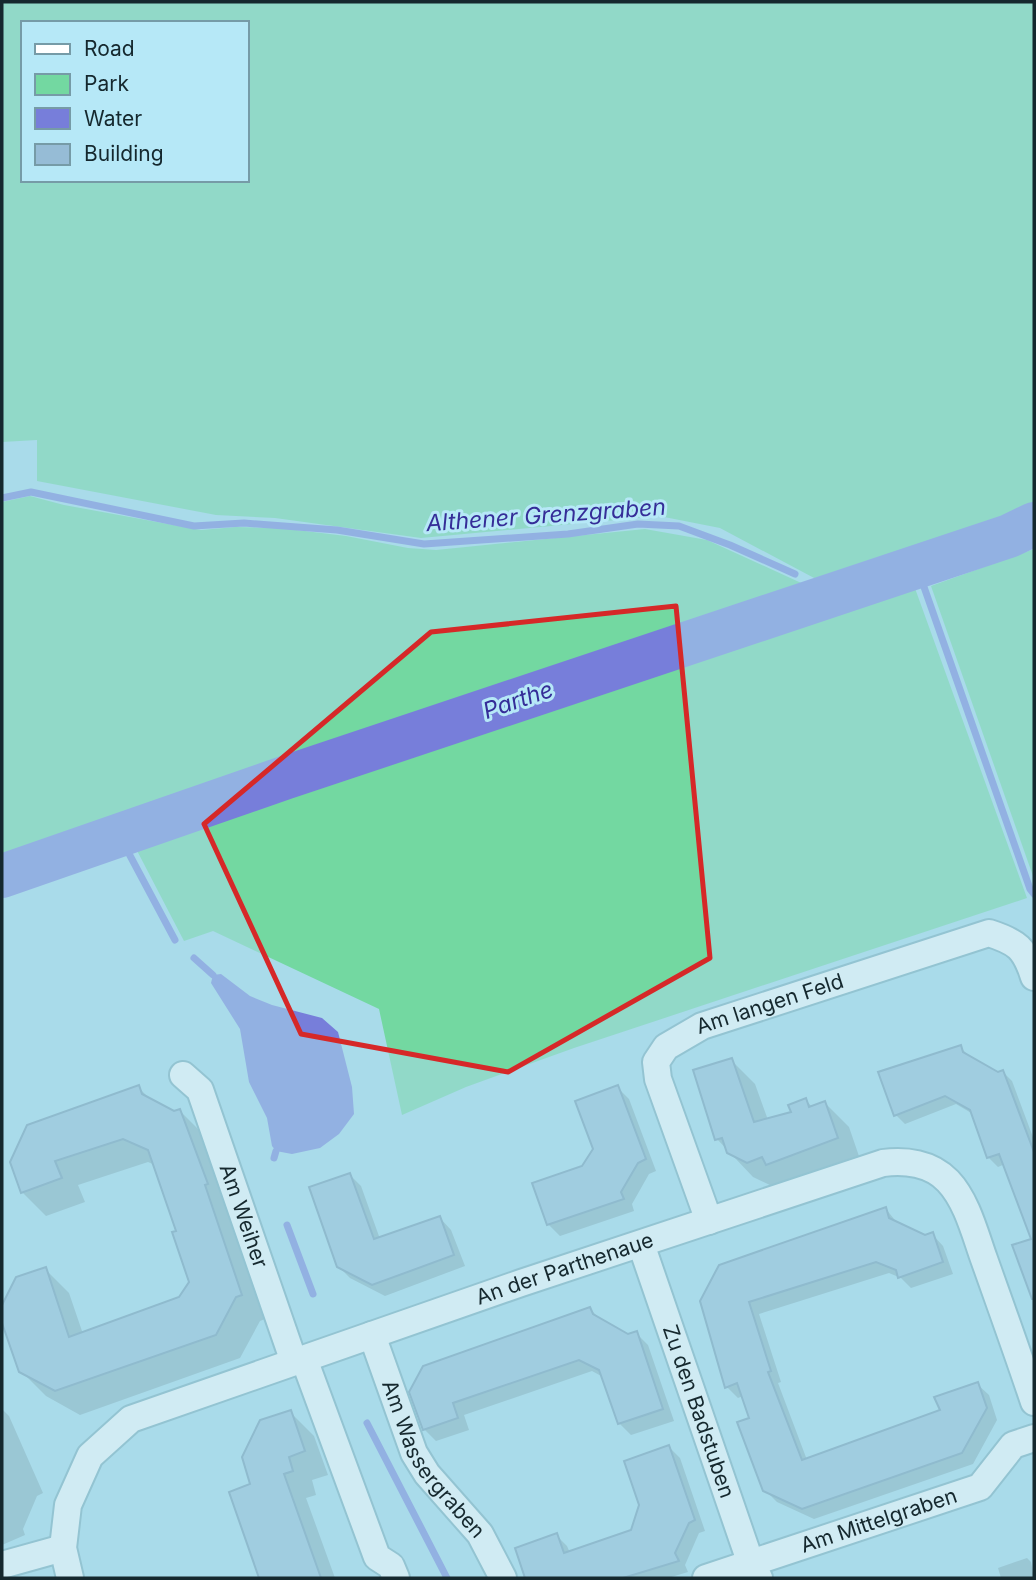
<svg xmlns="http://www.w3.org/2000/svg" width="1036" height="1580" font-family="Inter,sans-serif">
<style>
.green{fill:#73d8a1;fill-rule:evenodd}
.water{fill:#777eda}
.shadow{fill:#0003}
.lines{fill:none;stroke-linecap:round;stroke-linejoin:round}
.stream{stroke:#777eda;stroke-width:7}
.river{stroke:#777eda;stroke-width:44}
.building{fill:#96bcd6;stroke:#6f94ad;stroke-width:2}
.minor-casing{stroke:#79a9b7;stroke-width:30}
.minor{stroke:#fff;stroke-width:26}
.marked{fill:none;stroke:#d62828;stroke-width:5;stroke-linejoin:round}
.labels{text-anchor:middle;stroke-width:6;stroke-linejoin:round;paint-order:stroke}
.street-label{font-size:21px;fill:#15282e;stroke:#b6e8f7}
.water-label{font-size:23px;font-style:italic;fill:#352d98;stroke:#b6e8f7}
</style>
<rect width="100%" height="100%" fill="#a9dbea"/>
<!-- green -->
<g class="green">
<path d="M 2,2 L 1034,2 L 1034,511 L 831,587 L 720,528 L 659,516 L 421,538 L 275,518 L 216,515 L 37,481 L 37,440 L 2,442 ZM 23,23 L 247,23 L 247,180 L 23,180 Z"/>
<path d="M 30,496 L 64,505 L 201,530 L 236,527 L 280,528 L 346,536 L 408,548 L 436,550 L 645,529 L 707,540 L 821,592 L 522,692 L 53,840 L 2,860 L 2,502 Z"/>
<path d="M 1034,549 L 1034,879 L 931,586 Z"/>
<path d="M 912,580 L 1027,898 L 574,1048 L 466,1087 L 402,1115 L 379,1009 L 213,931 L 184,941 L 132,841 Z"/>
</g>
<!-- water -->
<path class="water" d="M 221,974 L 250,996 L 272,1005 L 322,1018 L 338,1032 L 352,1087 L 354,1114 L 339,1134 L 320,1148 L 292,1154 L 276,1151 L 272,1146 L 267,1118 L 249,1082 L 240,1029 L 211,983 L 213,975 Z"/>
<!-- shadow -->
<g class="shadow">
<path d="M 960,1047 L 969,1056 L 997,1074 L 1003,1072 L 1012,1081 L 1034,1140 L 1034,1301 L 1015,1247 L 1033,1240 L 1005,1164 L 998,1167 L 989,1158 L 973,1114 L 956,1104 L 905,1124 L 896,1115 Z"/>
<path d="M 731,1060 L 755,1084 L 768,1120 L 793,1114 L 806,1100 L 812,1107 L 825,1103 L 849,1127 L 861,1162 L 791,1188 L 784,1181 L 772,1186 L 753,1177 L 717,1139 Z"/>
<path d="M 138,1087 L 153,1102 L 174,1113 L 180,1111 L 204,1135 L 265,1319 L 260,1321 L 240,1358 L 80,1415 L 46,1396 L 21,1371 L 2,1318 L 2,1309 L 17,1278 L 45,1269 L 69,1293 L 83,1334 L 180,1299 L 191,1282 L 178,1232 L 155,1165 L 148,1162 L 78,1185 L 85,1202 L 46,1216 L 22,1192 L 12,1162 Z"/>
<path d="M 617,1087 L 629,1099 L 656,1171 L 649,1174 L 632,1204 L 634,1211 L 560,1236 L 548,1224 L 595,1149 Z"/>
<path d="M 350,1175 L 361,1186 L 380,1239 L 440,1218 L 451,1230 L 465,1266 L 385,1296 L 350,1278 L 338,1266 Z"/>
<path d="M 886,1209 L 898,1224 L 925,1237 L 932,1234 L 943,1246 L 953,1274 L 911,1288 L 901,1278 L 889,1273 L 759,1314 L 781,1382 L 778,1383 L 807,1460 L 942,1411 L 977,1384 L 989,1395 L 997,1420 L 973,1464 L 814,1519 L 777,1502 L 765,1490 L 751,1419 L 743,1396 L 738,1398 L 727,1387 L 702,1302 Z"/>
<path d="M 590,1309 L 602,1321 L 627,1336 L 636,1333 L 648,1345 L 674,1421 L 631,1435 L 619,1423 L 603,1377 L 592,1371 L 464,1415 L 469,1430 L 436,1441 L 424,1429 L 411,1392 Z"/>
<path d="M 2,1409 L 9,1416 L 43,1493 L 37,1496 L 23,1529 L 25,1535 L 2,1545 Z"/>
<path d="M 290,1412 L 314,1436 L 328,1475 L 312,1480 L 316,1495 L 306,1498 L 335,1578 L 261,1578 L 232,1493 L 252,1485 Z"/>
<path d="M 669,1447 L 680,1458 L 705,1531 L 699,1533 L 685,1565 L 688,1572 L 668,1578 L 527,1578 L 517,1549 L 556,1535 L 567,1546 L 570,1553 L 633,1531 Z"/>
<path d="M 1027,1558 L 1031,1562 L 1034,1578 L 1001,1578 L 998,1568 Z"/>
</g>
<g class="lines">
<!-- stream -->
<g class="stream">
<path d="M 2,498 L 31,492 L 194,526 L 244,523 L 337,530 L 424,544 L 568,534 L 638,524 L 679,526 L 730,545 L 795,574"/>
<path d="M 917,567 L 1030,889 L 1034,894"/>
<path d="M 822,586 L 838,593"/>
<path d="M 119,835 L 175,940"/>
<path d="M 194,958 L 213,975"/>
<path d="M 274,1158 L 276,1151"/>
<path d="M 287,1225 L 313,1294"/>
<path d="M 367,1423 L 447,1578"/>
</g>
<!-- river -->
<path class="river" d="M 2,876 L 284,778 L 1009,536 L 1034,524"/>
</g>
<!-- building -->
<g class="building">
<path d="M 961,1045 L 963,1052 L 998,1072 L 1003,1070 L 1034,1152 L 1034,1299 L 1032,1299 L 1012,1245 L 1031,1239 L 999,1154 L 987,1158 L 970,1110 L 945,1096 L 894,1116 L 878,1072 Z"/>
<path d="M 732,1058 L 754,1122 L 791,1112 L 788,1105 L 806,1098 L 809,1107 L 825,1101 L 838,1138 L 766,1165 L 762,1157 L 747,1163 L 727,1153 L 722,1138 L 715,1140 L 693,1070 Z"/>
<path d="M 139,1085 L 142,1094 L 174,1111 L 180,1109 L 208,1184 L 205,1185 L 242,1295 L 236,1297 L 216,1335 L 55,1391 L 19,1372 L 2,1323 L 2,1305 L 16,1277 L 46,1267 L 69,1337 L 179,1297 L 189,1282 L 172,1232 L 176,1231 L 148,1150 L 123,1139 L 55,1161 L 62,1178 L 21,1193 L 10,1162 L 27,1125 Z"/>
<path d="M 618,1085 L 646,1159 L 638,1163 L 621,1192 L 624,1199 L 547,1225 L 532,1183 L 582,1166 L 593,1149 L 575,1101 Z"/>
<path d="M 350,1173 L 374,1239 L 440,1216 L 454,1255 L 372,1285 L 337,1267 L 309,1187 Z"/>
<path d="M 886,1207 L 889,1218 L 925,1235 L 933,1232 L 943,1262 L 898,1278 L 896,1270 L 876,1262 L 749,1302 L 771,1371 L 768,1372 L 802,1460 L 940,1410 L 934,1397 L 978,1382 L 987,1408 L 962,1453 L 802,1509 L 763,1491 L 737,1422 L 749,1418 L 737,1383 L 725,1388 L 700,1301 L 719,1265 Z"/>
<path d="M 590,1307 L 593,1314 L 628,1334 L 637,1331 L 663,1409 L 618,1424 L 599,1370 L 579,1360 L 453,1403 L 458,1418 L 423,1430 L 409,1392 L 423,1366 Z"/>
<path d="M 291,1410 L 305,1451 L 289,1457 L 293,1471 L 284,1474 L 321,1578 L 259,1578 L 229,1492 L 250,1484 L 242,1457 L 260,1420 Z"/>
<path d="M 669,1445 L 695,1520 L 689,1523 L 675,1553 L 679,1561 L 623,1578 L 525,1578 L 515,1548 L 557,1533 L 564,1553 L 631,1530 L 639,1505 L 624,1461 Z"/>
</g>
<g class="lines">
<!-- minor casing -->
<g class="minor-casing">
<g id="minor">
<path id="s1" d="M 183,1075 L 200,1090 L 294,1362"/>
<path id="s2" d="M 709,1221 L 658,1079 L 656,1062 L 666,1047 L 702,1026 L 989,933 C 1017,942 1025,948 1034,977"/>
<path id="s3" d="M 641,1244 L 751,1564 L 759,1578"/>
<path id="s4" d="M 372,1335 L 414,1453 L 427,1474 L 480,1534 L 503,1578"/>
<path d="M 304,1359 L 377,1557 L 391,1566 L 396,1578"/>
<path d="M 2,1565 L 63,1548"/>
<path id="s5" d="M 70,1578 L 63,1548 L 68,1505 L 90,1456 L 131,1419 L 521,1283 L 883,1163 C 905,1160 931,1163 948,1181 C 967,1201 975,1234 984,1259 C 1001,1307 1018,1354 1034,1402"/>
<path id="s6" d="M 706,1578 L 980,1487 L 1013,1445 L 1034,1438"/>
</g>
</g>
<!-- minor -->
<use href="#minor" class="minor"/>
</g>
<!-- marked area -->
<path d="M0 0H1036V1580H0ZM 676,606 L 710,958 L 508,1072 L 301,1034 L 204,824 L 431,632 Z" fill="#a9dbea" fill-opacity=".55" fill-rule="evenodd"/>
<path class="marked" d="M 676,606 L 710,958 L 508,1072 L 301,1034 L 204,824 L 431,632 Z"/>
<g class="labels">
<!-- street labels -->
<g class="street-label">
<text dy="7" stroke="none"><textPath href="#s2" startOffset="299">Am langen Feld</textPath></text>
<text dy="7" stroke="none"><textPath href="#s1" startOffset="156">Am Weiher</textPath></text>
<text dy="7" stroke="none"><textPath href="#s5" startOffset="642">An der Parthenaue</textPath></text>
<text dy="7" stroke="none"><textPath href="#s3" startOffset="177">Zu den Badstuben</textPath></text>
<text dy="7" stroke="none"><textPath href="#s4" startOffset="140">Am Wassergraben</textPath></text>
<text dy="7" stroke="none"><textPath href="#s6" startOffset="182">Am Mittelgraben</textPath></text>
</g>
<!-- water labels -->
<g class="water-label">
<text transform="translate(546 515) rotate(-4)" y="8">Althener Grenzgraben</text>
<text transform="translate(518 700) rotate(-19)" y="8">Parthe</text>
</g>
</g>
<!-- border -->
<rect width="1036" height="1580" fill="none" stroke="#15282e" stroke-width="7"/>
<!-- legend -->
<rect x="21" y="21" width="228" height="161" fill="#b6e8f7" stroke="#769ba7" stroke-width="2"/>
<rect x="35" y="44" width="35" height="10" fill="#ffffff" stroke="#769ba7" stroke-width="2"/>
<text x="84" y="56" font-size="21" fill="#15282e">Road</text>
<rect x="35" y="74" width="35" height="21" fill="#73d8a1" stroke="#769ba7" stroke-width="2"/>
<text x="84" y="91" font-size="21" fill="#15282e">Park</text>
<rect x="35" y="108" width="35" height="21" fill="#777eda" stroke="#769ba7" stroke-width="2"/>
<text x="84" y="126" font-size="21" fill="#15282e">Water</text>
<rect x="35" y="144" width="35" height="21" fill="#96bcd6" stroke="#769ba7" stroke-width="2"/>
<text x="84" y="161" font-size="21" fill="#15282e">Building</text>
</svg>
